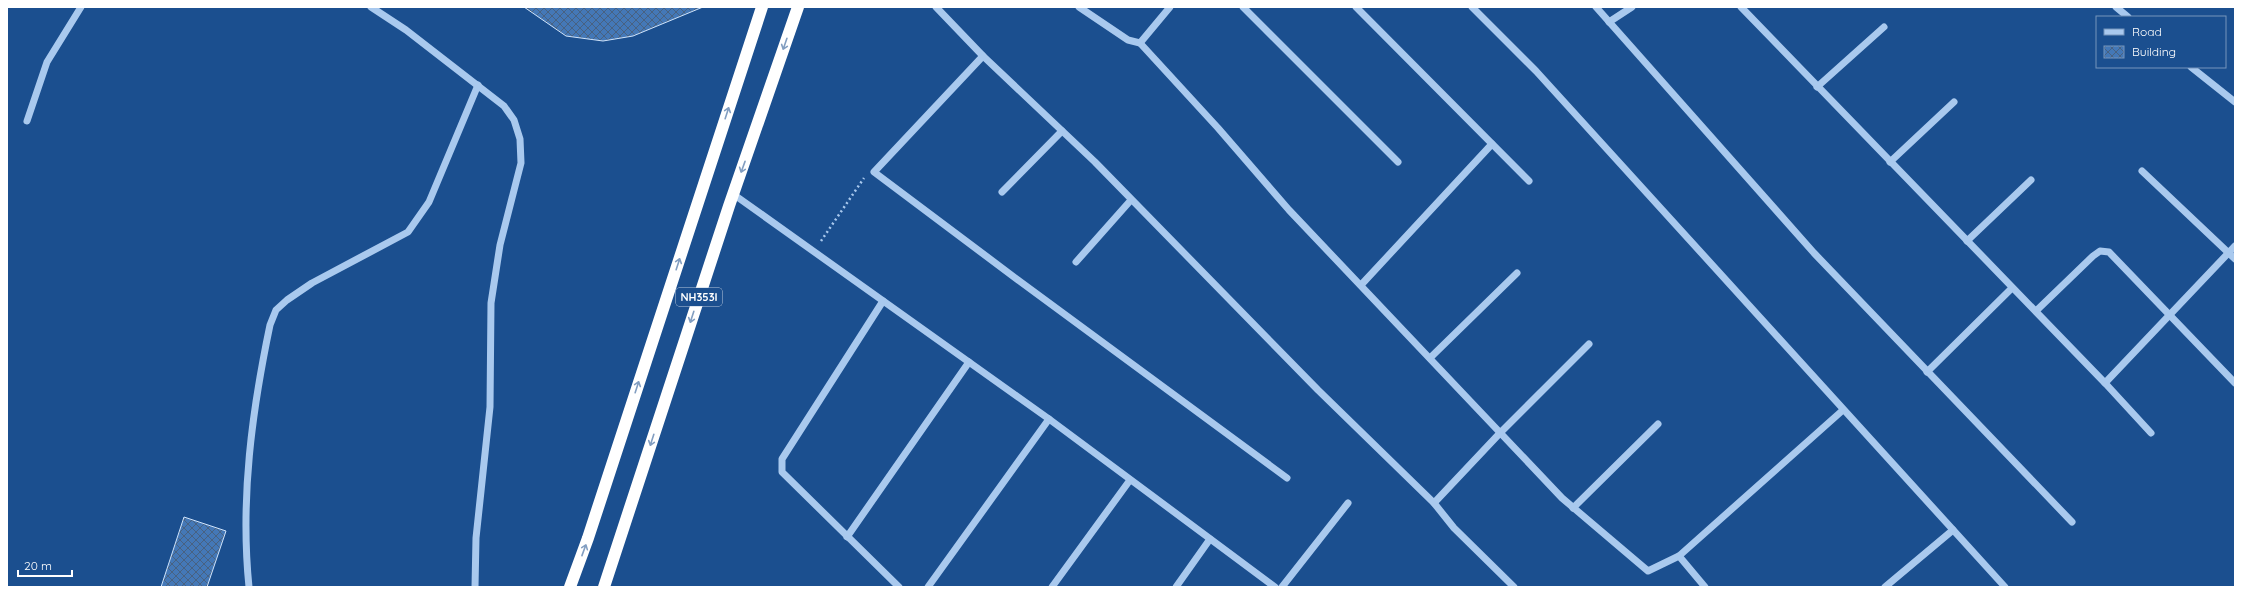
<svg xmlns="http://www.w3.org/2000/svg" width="2242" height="594" font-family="Quicksand,sans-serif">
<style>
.building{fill:url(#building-cross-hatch);stroke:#cfe3fa}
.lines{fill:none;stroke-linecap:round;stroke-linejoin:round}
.path{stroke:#a9c9ee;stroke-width:2.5;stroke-dasharray:2 3;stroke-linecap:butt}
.minor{stroke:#a9c9ee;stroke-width:7}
.highway{stroke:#fff;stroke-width:12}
.oneway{stroke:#829ec1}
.labels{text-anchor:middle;stroke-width:3;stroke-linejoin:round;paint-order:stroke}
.shield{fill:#1b4f8f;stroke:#bbcadd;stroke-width:1}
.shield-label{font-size:11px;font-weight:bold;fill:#fff}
</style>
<defs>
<pattern id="building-cross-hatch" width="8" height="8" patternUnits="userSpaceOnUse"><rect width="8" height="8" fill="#4478b7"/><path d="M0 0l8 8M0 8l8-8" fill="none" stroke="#486282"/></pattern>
</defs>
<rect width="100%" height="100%" fill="#1b4f8f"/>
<!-- building -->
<g class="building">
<path d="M 524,7 L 703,7 L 633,36 L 603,41 L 566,36 Z"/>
<path d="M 184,517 L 226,531 L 207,587 L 161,587 Z"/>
</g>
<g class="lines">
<!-- path -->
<path class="path" d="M 821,241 L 864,178"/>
<!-- minor -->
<g class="minor">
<path d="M 371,7 L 406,30 L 504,106 L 514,120 L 520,139 L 521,163 L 500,245 L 491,303 L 490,407 L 476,538 L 475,587"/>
<path d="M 936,7 L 983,56 L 1095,162 L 1318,390 L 1434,503 L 1454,528 L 1514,587"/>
<path d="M 1079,7 L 1128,40 L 1140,43 L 1170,7"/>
<path d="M 1243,7 L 1398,162"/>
<path d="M 1356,7 L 1529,181"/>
<path d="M 1472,7 L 1536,71 L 2005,587"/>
<path d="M 1596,7 L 1814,253 L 2072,522"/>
<path d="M 1741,7 L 2105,383 L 2235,246"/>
<path d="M 2116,7 L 2128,17"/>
<path d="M 1609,22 L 1632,7"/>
<path d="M 1140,43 L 1218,128 L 1289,210 L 1562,498 L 1648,571 L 1679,556 L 1705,587"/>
<path d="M 983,56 L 874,172 L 1018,280 L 1287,478"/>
<path d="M 2191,67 L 2235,102"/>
<path d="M 1817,87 L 1884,27"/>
<path d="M 27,121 L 47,62 L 81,7"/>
<path d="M 1890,162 L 1954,102"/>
<path d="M 2142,171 L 2235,259"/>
<path d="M 1002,192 L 1062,131"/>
<path d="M 733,194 L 1049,419 L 1275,587"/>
<path d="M 1967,241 L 2031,180"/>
<path d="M 1076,262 L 1131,200"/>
<path d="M 1361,285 L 1492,144"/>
<path d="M 883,301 L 782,459 L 782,472 L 899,587"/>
<path d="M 2036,311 L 2093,256 L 2100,251 L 2109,252 L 2235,383"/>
<path d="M 1430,358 L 1517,273"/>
<path d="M 1927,372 L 2012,288"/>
<path d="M 2105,383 L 2151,433"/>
<path d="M 1434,503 L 1500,433 L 1589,344"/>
<path d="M 1573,508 L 1658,424"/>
<path d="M 847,537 L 969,362"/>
<path d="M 1679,556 L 1843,410"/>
<path d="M 249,587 C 240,499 252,411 270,325 L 276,310 L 287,300 L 312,283 L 408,232 L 429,202 L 478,85"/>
<path d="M 928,587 L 1049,419"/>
<path d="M 1052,587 L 1130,480"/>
<path d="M 1176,587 L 1210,539"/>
<path d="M 1282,587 L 1348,503"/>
<path d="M 1885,587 L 1953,530"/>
</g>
<!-- highway -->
<g class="highway">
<path d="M 570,587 L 588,538 L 762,7"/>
<path d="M 604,587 L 729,206 L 798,7"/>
</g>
</g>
<!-- one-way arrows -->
<defs><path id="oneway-shaft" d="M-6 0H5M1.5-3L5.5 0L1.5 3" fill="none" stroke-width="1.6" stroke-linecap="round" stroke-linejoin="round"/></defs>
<g class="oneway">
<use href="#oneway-shaft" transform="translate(785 44) rotate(109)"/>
<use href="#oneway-shaft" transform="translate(727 113) rotate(-72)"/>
<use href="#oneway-shaft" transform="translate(743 167) rotate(110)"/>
<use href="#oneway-shaft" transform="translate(678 264) rotate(-72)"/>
<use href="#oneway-shaft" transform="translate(692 317) rotate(108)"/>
<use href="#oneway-shaft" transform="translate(637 387) rotate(-72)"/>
<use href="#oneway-shaft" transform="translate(652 440) rotate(108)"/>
<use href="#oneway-shaft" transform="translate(584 550) rotate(-70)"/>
</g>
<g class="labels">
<!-- shield labels -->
<rect class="shield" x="676" y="288" width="46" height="18" rx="3"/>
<g class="shield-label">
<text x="699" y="301">NH353I</text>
</g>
</g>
<!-- border -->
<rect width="2242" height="594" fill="none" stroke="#ffffff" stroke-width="16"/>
<!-- legend -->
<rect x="2096" y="16" width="130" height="52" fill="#1b4f8f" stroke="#7695bc"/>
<rect x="2104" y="29" width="20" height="6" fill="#a9c9ee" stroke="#7695bc"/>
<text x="2132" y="36" font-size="12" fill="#ffffff">Road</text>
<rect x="2104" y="46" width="20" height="12" fill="url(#building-cross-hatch)" stroke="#7695bc"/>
<text x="2132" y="56" font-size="12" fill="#ffffff">Building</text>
<!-- scale -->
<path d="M18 570v6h54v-6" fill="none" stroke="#ffffff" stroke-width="2"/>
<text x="24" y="570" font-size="12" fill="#ffffff" stroke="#1b4f8f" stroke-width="3" paint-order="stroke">20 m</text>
</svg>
